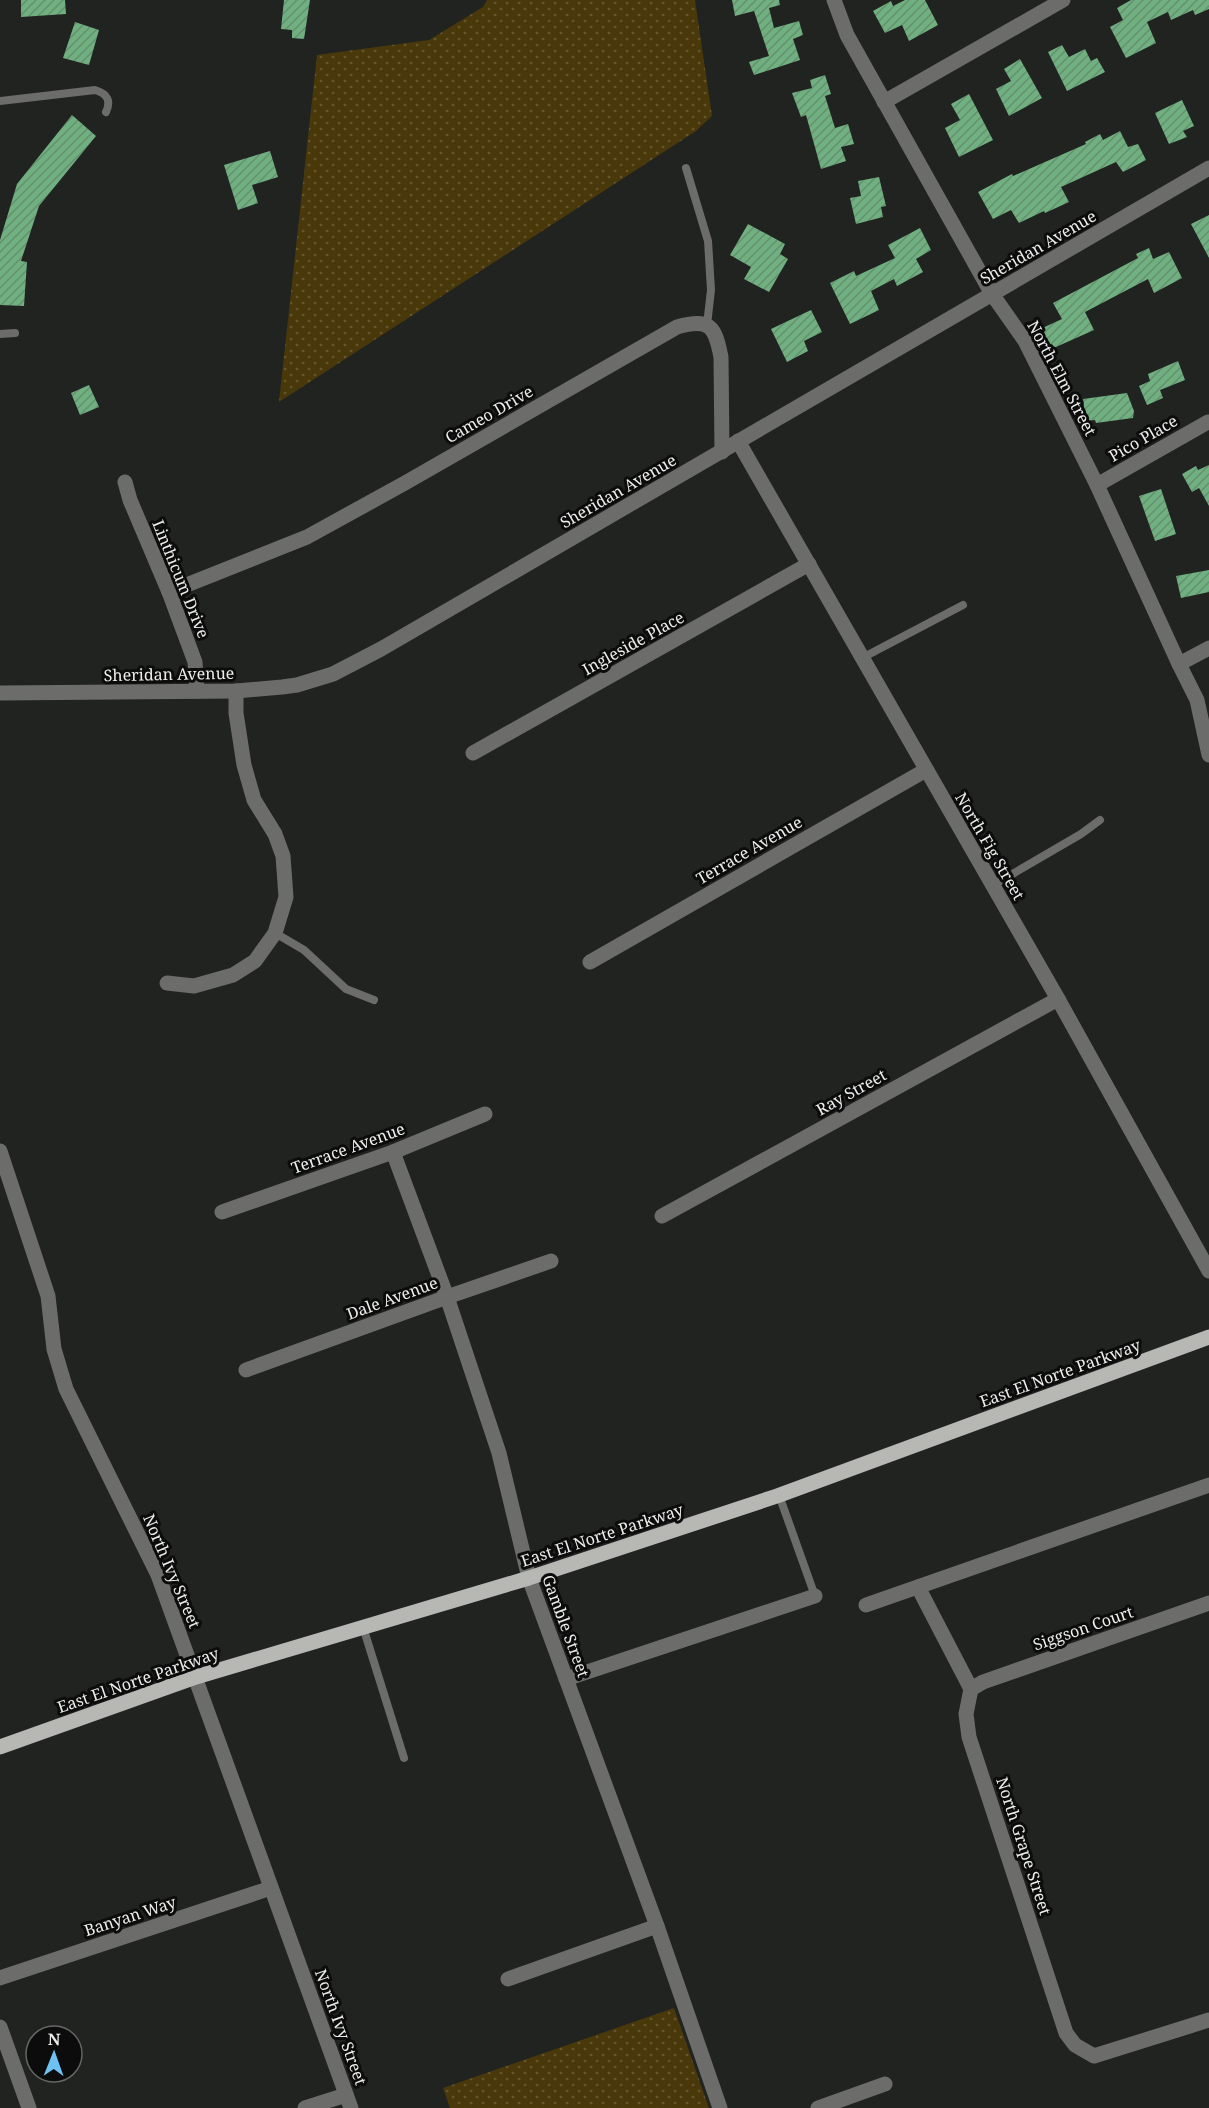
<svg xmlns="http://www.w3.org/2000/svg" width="1209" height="2108" font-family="'Noto Serif',serif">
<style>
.green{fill:url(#green-dots)}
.building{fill:url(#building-hatch)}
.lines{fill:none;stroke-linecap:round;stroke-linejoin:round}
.service{stroke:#6c6c6b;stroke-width:8}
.minor{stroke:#6c6c6b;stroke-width:15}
.tertiary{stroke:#6c6c6b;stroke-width:15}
.primary{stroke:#b7b7b4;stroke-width:15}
.labels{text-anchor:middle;stroke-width:6;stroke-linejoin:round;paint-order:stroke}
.street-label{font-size:16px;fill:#edeeec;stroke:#0b0c0b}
</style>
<defs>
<pattern id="green-dots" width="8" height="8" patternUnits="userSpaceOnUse" patternTransform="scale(1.5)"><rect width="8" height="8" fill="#493809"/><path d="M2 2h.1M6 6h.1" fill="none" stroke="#64552d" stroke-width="1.8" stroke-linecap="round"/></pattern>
<pattern id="building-hatch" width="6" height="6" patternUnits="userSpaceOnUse" patternTransform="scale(1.5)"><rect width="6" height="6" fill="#70b080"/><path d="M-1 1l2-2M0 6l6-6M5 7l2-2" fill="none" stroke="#64906f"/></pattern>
</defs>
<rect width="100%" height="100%" fill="#212320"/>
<!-- green -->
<g class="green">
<path d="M 487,0 L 695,0 L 712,116 L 696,131 L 279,402 L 317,55 L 429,40 L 483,7 Z"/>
<path d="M 674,2008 L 709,2108 L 450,2108 L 443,2088 Z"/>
</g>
<!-- building -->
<g class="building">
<path d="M 21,0 L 65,0 L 66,14 L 21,17 Z"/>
<path d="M 284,0 L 310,0 L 304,39 L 292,38 L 292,30 L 281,29 Z"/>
<path d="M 732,0 L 779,0 L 780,5 L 769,8 L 774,28 L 799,21 L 803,35 L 793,39 L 800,60 L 754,75 L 749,62 L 769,56 L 754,11 L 735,16 Z"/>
<path d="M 905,0 L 925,0 L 938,25 L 909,41 L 902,25 L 885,33 L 873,11 L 891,1 L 893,6 Z"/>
<path d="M 1131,0 L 1209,0 L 1209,9 L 1195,15 L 1193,10 L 1171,20 L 1168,12 L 1147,22 L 1156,43 L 1126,58 L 1110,27 L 1123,20 L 1117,8 Z"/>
<path d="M 75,22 L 99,30 L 89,65 L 63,58 Z"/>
<path d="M 1062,45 L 1069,57 L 1085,49 L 1091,61 L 1097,58 L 1105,72 L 1067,91 L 1048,52 Z"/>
<path d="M 1020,59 L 1042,98 L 1009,116 L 996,89 L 1011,81 L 1004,69 Z"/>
<path d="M 825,75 L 831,94 L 825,96 L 835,128 L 848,124 L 854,144 L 841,147 L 846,161 L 821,169 L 806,115 L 801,117 L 792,93 L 812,88 L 810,80 Z"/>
<path d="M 969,94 L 993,140 L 959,157 L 945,128 L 960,120 L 951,104 Z"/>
<path d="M 1182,100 L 1194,126 L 1183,131 L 1187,137 L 1169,144 L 1155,113 Z"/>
<path d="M 72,115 L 96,136 L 39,206 L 21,261 L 27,262 L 24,306 L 0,305 L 0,240 L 17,184 Z"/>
<path d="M 1120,131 L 1128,147 L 1138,144 L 1146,160 L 1123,172 L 1116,162 L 1061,187 L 1069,202 L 1045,213 L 1044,211 L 1019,223 L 1011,210 L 993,219 L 978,192 L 1012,174 L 1013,176 L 1086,144 L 1085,142 L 1100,134 L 1103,140 Z"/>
<path d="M 270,151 L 278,177 L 252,185 L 258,203 L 238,210 L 224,165 Z"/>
<path d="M 879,177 L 886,206 L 881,207 L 883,217 L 856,224 L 850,198 L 861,196 L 858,181 Z"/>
<path d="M 1209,215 L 1209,258 L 1191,224 Z"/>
<path d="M 748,224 L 785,244 L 780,254 L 788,259 L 769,292 L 744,279 L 751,267 L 730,255 Z"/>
<path d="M 920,228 L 931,250 L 916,259 L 923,272 L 897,286 L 894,279 L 871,291 L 879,310 L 850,324 L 830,283 L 854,271 L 856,276 L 895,258 L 888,245 Z"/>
<path d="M 1149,248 L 1153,259 L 1169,252 L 1182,278 L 1154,293 L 1148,279 L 1085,312 L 1094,330 L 1047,351 L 1038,330 L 1062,319 L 1053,303 L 1138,258 L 1136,254 Z"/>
<path d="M 811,310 L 822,332 L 804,341 L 808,351 L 787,362 L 771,329 Z"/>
<path d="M 1178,361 L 1185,380 L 1160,390 L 1163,398 L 1147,405 L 1139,386 L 1150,381 L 1148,374 Z"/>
<path d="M 89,385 L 99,407 L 80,415 L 71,393 Z"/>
<path d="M 1127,393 L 1134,411 L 1133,418 L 1096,423 L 1095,420 L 1086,421 L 1083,399 Z"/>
<path d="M 1209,465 L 1209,506 L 1199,488 L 1192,492 L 1182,474 L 1196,466 L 1198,470 Z"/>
<path d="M 1161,489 L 1176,534 L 1155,541 L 1139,496 Z"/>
<path d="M 1209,570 L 1209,592 L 1181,598 L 1176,576 Z"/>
</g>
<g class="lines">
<!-- service -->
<g class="service">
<path d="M 0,101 L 95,90 C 108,94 111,101 106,112"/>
<path d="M 686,168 L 708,241 L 711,290 L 707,325"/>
<path d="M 0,334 L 15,333"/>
<path d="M 862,658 L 963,605"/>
<path d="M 992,886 L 1081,834 L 1100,820"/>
<path d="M 275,933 L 304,950 L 346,989 L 374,1000"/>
<path d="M 779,1495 L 815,1596"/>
<path d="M 363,1627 L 404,1758"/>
</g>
<!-- minor -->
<g class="minor">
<path d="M 834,0 L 847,35 L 992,294 L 1025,341 L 1097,485 L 1179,664 L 1197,700 L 1209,755"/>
<path d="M 884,102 L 1063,0"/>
<path d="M 125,482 L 130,500 L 169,592 L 195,662 L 197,691"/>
<path d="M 1097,485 L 1208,422"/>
<path d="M 169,592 L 307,537 L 405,483 L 677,327 C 710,318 715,326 721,357 L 722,452"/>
<path d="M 1179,664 L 1209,648"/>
<path d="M 473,753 L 809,564"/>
<path d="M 590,962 L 926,770"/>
<path d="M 167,983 L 194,986 L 233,975 L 255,961 L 275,933 L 286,897 L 283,856 L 275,834 L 254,800 L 244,765 L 236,713 L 236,691"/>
<path d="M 0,1151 L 48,1296 L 54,1349 L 66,1389 L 158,1575 L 351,2108"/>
<path d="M 393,1152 L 447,1297 L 499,1453 L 529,1578 L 657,1926 L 720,2108"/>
<path d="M 222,1212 L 393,1152 L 485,1114"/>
<path d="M 662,1216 L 1058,999"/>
<path d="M 246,1370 L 447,1297 L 551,1261"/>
<path d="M 918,1587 L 971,1689"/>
<path d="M 866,1605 L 1209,1485"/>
<path d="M 566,1679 L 815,1596"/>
<path d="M 971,1689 L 966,1714 L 969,1737 L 1066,2033 L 1075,2045 L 1094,2056 L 1209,2020"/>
<path d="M 971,1689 L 983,1682 L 1209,1603"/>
<path d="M 0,1978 L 271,1888"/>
<path d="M 508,1979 L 657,1926"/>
<path d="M 0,2027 L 29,2108"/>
<path d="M 305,2108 L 346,2095"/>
<path d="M 818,2108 L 885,2084"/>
</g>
<!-- tertiary -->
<g class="tertiary">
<path d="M 738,441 L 1058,999 L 1209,1271"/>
<path d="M 0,693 L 236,691 L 282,687 L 297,685 L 333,674 L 381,649 L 1209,168"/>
</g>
<!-- primary -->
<path class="primary" d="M 0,1747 L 196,1677 L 529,1578 L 777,1496 L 1209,1337"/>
</g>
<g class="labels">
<!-- street labels -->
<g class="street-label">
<text transform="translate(1038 247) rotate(-30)" y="6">Sheridan Avenue</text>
<text transform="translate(1062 378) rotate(62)" y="6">North Elm Street</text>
<text transform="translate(489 414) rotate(-30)" y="6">Cameo Drive</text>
<text transform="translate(1143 438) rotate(-30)" y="6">Pico Place</text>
<text transform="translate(618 491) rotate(-30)" y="6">Sheridan Avenue</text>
<text transform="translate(181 579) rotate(68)" y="6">Linthicum Drive</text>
<text transform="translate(633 643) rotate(-29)" y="6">Ingleside Place</text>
<text transform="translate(169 674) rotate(-1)" y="6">Sheridan Avenue</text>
<text transform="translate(990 846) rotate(60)" y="6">North Fig Street</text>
<text transform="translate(749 850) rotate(-30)" y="6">Terrace Avenue</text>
<text transform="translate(851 1092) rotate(-29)" y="6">Ray Street</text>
<text transform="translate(348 1148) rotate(-20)" y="6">Terrace Avenue</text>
<text transform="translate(392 1298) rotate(-20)" y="6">Dale Avenue</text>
<text transform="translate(1060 1373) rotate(-20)" y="6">East El Norte Parkway</text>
<text transform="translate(602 1535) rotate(-18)" y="6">East El Norte Parkway</text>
<text transform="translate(172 1571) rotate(67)" y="6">North Ivy Street</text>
<text transform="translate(566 1626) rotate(70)" y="6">Gamble Street</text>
<text transform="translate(1083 1628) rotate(-19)" y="6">Siggson Court</text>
<text transform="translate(138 1680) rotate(-19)" y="6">East El Norte Parkway</text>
<text transform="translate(1024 1846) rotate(72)" y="6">North Grape Street</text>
<text transform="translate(130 1916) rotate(-18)" y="6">Banyan Way</text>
<text transform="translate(341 2027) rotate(70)" y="6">North Ivy Street</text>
</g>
</g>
<!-- north arrow -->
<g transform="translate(54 2054) rotate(1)"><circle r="28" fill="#0b0c0b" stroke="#656665" stroke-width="1.5"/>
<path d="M0-4.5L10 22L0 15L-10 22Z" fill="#6ec2f3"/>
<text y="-9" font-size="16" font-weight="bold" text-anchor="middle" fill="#edeeec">N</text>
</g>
</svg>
